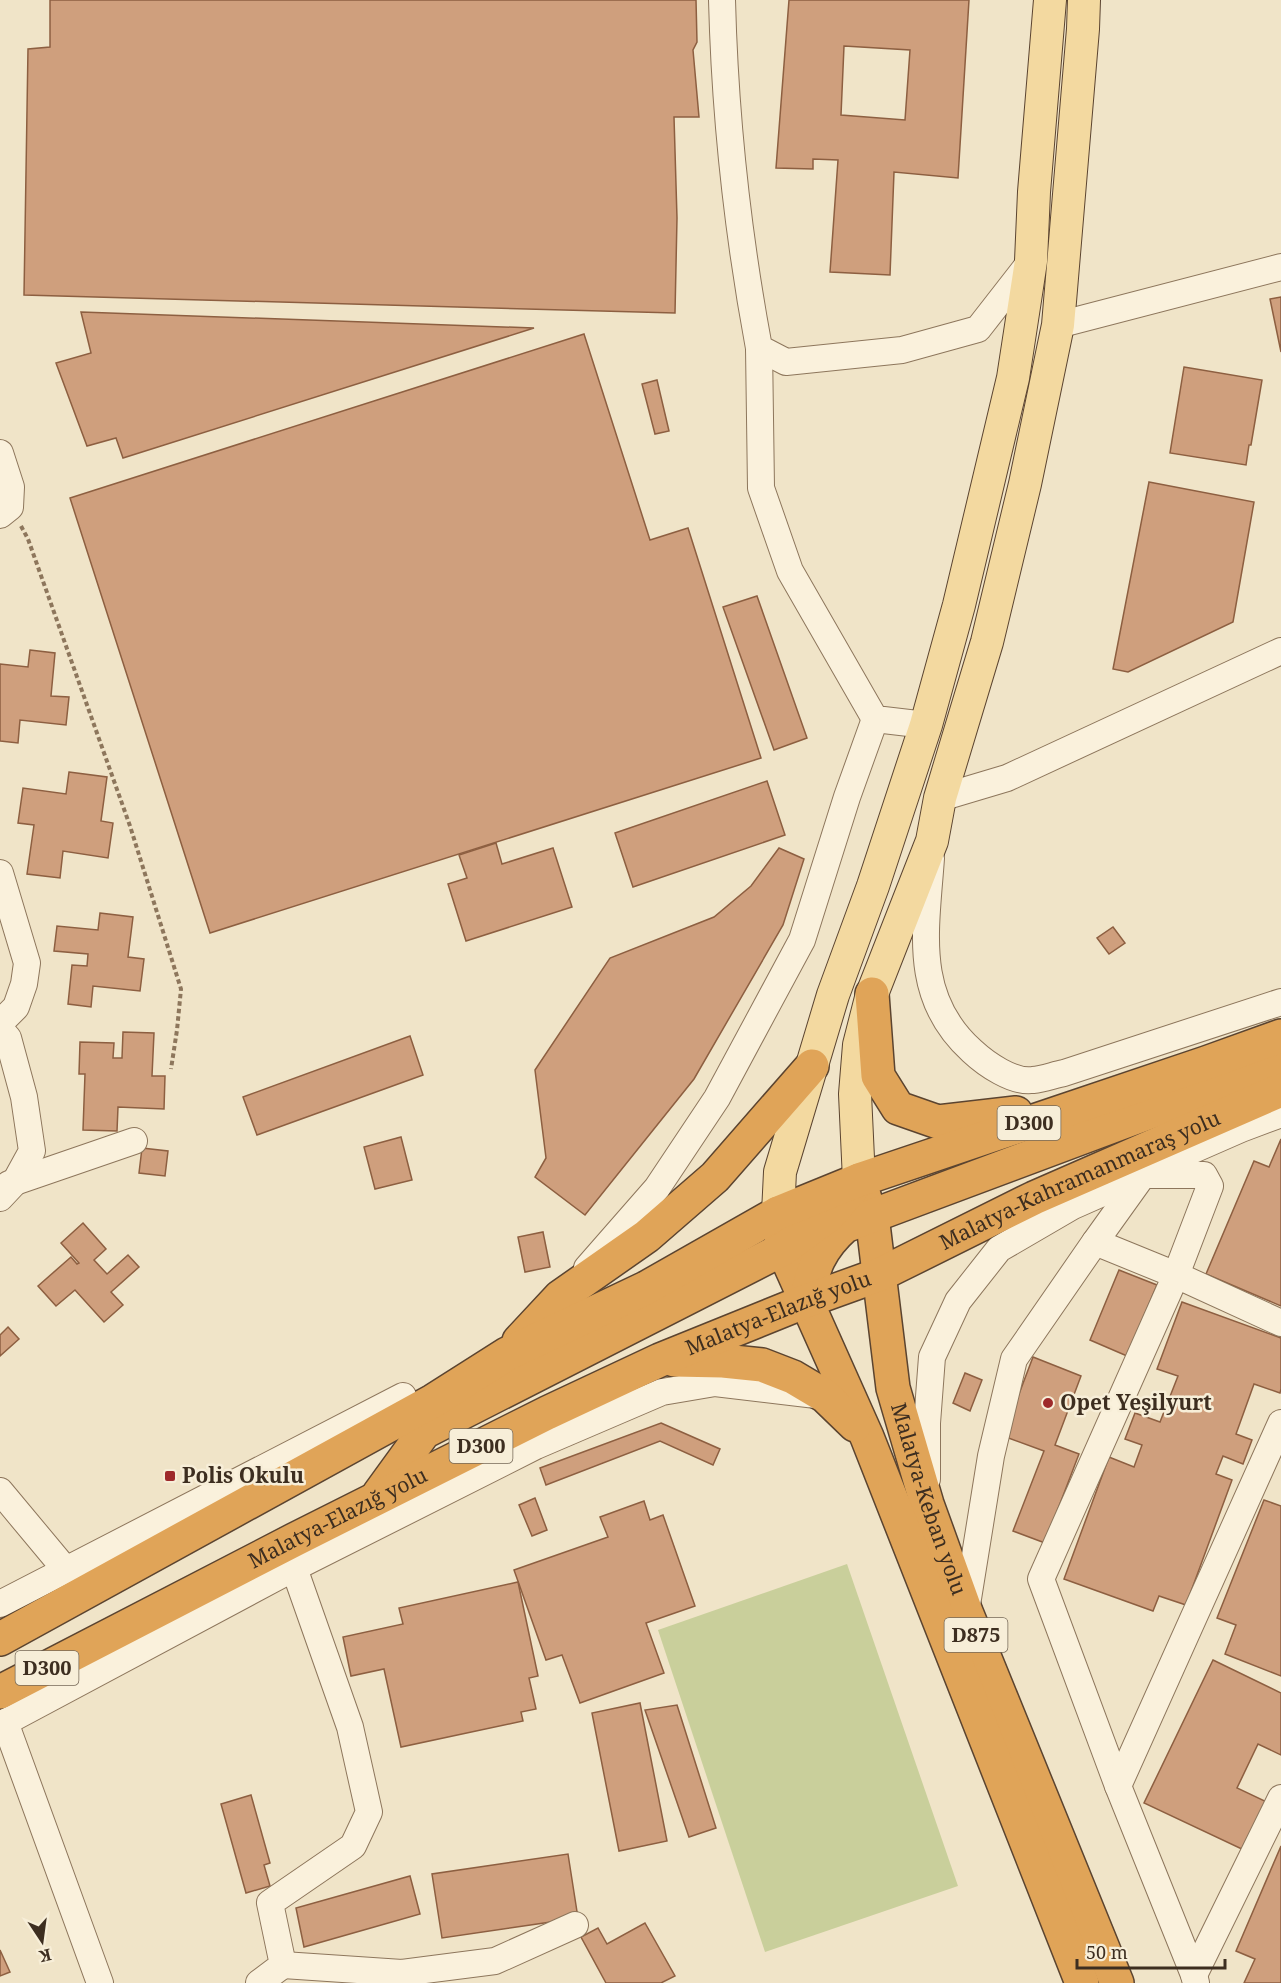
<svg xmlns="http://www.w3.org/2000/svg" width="1281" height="1983" font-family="'Noto Serif',serif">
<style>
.green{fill:#c9cf9b}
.building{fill:#cf9f7d;stroke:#8d5f41;stroke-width:1.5;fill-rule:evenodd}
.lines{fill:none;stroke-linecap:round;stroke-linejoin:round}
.minor-casing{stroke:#8d765c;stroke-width:28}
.major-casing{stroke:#5b4430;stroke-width:34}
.highway-casing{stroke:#5b4430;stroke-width:36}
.path{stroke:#8d765c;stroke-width:4;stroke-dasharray:4.5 3;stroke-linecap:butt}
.minor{stroke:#faf1dc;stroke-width:26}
.major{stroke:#f3d9a0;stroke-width:32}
.highway{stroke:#e0a458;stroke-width:33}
.poi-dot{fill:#9e2a2b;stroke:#f7eed8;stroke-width:2}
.labels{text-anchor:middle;stroke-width:5;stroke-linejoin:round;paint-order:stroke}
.shield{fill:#f7eed8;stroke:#756857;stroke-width:1.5}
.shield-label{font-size:20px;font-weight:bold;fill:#3d2e20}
.street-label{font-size:21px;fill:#3d2e20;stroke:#f7eed8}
.poi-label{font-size:21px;font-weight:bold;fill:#3d2e20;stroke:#f7eed8;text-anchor:start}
</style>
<rect width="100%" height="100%" fill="#f0e4c8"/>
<!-- green -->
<path class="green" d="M 847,1564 L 958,1886 L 765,1952 L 658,1630 Z"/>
<!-- building -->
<g class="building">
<path d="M 50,0 L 696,0 L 697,42 L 693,50 L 699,117 L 674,117 L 677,218 L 675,313 L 24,295 L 28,49 L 50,47 Z"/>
<path d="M 789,0 L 969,0 L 958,178 L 894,172 L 890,275 L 830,272 L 838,160 L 813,159 L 813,169 L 776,168 ZM 844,46 L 910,50 L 905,120 L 841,115 Z"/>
<path d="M 1281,297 L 1281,352 L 1270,299 Z"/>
<path d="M 81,312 L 534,328 L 123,458 L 116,438 L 87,446 L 56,363 L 91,353 Z"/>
<path d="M 584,334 L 650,540 L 688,528 L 761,758 L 210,933 L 70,498 Z"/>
<path d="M 1184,367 L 1262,380 L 1251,445 L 1249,445 L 1246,465 L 1170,453 Z"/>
<path d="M 657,380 L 669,431 L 655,434 L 642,384 Z"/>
<path d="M 1149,482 L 1254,502 L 1233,622 L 1128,672 L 1113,669 Z"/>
<path d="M 757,596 L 807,738 L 774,750 L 723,607 Z"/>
<path d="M 30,650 L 55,653 L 51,696 L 69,697 L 66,725 L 20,720 L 18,743 L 0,741 L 0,664 L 28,667 Z"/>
<path d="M 69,772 L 107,777 L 101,821 L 113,823 L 108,858 L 63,851 L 60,878 L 27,874 L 34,825 L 18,823 L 23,788 L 66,794 Z"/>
<path d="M 767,781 L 785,835 L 633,887 L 615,833 Z"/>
<path d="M 496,843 L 502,864 L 553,848 L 572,907 L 466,941 L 448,884 L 467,878 L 459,855 Z"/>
<path d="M 779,848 L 804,859 L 783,925 L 694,1079 L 585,1215 L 535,1177 L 546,1158 L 535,1070 L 610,958 L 714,917 L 751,886 Z"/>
<path d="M 100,913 L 133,917 L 128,957 L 144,959 L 140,991 L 93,986 L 91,1007 L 68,1004 L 72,965 L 87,966 L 88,954 L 54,951 L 57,926 L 98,930 Z"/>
<path d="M 1113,927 L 1125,943 L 1109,954 L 1097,938 Z"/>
<path d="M 123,1032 L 154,1033 L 152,1076 L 165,1076 L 164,1109 L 118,1107 L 117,1131 L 83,1130 L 85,1074 L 79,1074 L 80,1042 L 114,1043 L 113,1058 L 122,1058 Z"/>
<path d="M 410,1036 L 423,1075 L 257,1135 L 243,1097 Z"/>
<path d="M 401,1137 L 412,1180 L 375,1189 L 364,1147 Z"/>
<path d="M 1281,1139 L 1281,1306 L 1206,1274 L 1254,1161 L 1269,1167 Z"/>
<path d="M 142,1148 L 168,1151 L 165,1176 L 139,1173 Z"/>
<path d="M 83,1223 L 106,1249 L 94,1260 L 107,1274 L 128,1255 L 139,1267 L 111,1292 L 123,1305 L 104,1322 L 75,1290 L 56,1306 L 38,1286 L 71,1257 L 77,1264 L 79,1263 L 61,1243 Z"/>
<path d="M 543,1232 L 550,1267 L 525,1272 L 518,1237 Z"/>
<path d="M 1119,1270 L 1157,1285 L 1127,1356 L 1090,1340 Z"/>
<path d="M 1182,1302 L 1281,1338 L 1281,1389 L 1280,1393 L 1254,1384 L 1236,1434 L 1252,1440 L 1243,1464 L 1223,1456 L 1216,1474 L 1232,1480 L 1186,1605 L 1159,1596 L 1153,1611 L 1064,1579 L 1109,1457 L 1134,1467 L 1142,1445 L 1125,1439 L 1135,1413 L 1160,1422 L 1178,1376 L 1157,1369 Z"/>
<path d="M 8,1327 L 19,1339 L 0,1356 L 0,1335 Z"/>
<path d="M 1033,1357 L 1081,1376 L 1055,1445 L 1079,1454 L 1045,1543 L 1013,1531 L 1044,1451 L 1003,1436 Z"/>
<path d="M 965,1373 L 982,1380 L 970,1411 L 953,1403 Z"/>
<path d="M 661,1423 L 720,1449 L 713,1465 L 660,1441 L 546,1485 L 540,1468 Z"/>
<path d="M 535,1498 L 547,1530 L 532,1536 L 519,1505 Z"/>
<path d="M 1264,1500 L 1281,1506 L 1281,1676 L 1225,1654 L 1236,1625 L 1217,1618 Z"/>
<path d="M 644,1501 L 650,1520 L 663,1515 L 695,1606 L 646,1623 L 664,1673 L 580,1703 L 562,1655 L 546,1660 L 514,1570 L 608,1537 L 600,1517 Z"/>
<path d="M 518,1582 L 538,1676 L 529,1678 L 536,1709 L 521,1712 L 523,1721 L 401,1747 L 384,1669 L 351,1676 L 343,1637 L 403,1624 L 399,1608 Z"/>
<path d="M 1213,1660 L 1281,1693 L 1281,1755 L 1258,1744 L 1237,1788 L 1269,1803 L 1246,1851 L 1144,1803 Z"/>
<path d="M 640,1703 L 667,1841 L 619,1851 L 592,1713 Z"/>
<path d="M 677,1705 L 716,1828 L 689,1837 L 645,1710 Z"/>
<path d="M 251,1795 L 270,1863 L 264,1865 L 270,1886 L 246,1893 L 221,1804 Z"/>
<path d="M 1281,1846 L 1281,1983 L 1244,1983 L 1255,1959 L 1236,1951 Z"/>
<path d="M 568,1854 L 578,1918 L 442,1938 L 432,1874 Z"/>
<path d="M 410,1876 L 420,1914 L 304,1947 L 296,1908 Z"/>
<path d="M 645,1923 L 675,1976 L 661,1983 L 606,1983 L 581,1937 L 598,1928 L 607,1944 Z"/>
<path d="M 0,1950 L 10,1972 L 0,1976 Z"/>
</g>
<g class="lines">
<!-- minor casing -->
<g class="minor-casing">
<g id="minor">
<path d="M 722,0 C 725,120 737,230 759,348 L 786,362 L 902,350 L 978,329 L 1031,261"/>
<path d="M 1058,325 L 1281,267"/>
<path d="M 759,348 L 761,488 L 790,571 L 875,719 L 926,725"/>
<path d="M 0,453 L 11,487 L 10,507 L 0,515"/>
<path d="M 940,798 L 1007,778 L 1281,651"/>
<path d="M 931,858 C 926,930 912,997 972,1051 C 986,1064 1013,1083 1033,1080 C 1043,1079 1054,1075 1064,1073 L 1281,1002"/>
<path d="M 0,873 L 27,963 L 24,984 L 16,1007 L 0,1023"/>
<path d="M 0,1029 L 8,1038 L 24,1097 L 32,1151 L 15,1182 L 0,1198"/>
<path d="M 1143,1175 L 1204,1175 L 1210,1186 L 1176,1275 L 1041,1579 L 1118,1786 L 1194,1975 L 1196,1983"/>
<path d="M 1143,1175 L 1095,1242 L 1176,1275 L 1281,1323"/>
<path d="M 9,1184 L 134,1141"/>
<path d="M 587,1268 L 657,1188 L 717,1098 L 802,940 L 847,797 L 875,719"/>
<path d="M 927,1479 L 927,1423 L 932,1357 L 958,1301 L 999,1249 L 1073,1206 L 1143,1175 L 1177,1157 L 1241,1129 L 1281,1114"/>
<path d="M 0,1491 L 65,1569"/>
<path d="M 0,1604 L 403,1396"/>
<path d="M 966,1611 L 991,1456 L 1014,1359 L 1095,1242"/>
<path d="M 5,1722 L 100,1983"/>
<path d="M 0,1725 L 294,1568 L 536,1446 L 662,1392 L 715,1383 L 816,1395"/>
<path d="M 1118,1786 L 1281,1423"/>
<path d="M 283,1965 L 402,1973 L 495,1961 L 575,1925"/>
<path d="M 1194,1975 L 1281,1798"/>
<path d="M 259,1983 L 283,1965 L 270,1903 L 353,1846 L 369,1812 L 350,1727 L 294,1568"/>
</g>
</g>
<!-- major casing -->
<g class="major-casing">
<g id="major">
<path d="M 859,1180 L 855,1094 L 859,1045 L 872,994 L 932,841 L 940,798 L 987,642 L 1025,484 L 1058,325 L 1083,29 L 1084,0"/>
<path d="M 778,1213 L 780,1172 L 833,995 L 873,886 L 926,725 L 959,605 L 1013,378 L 1031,261 L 1034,192 L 1050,0"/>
</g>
</g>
<!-- highway casing -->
<g class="highway-casing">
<g id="highway">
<path d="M 872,994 L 878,1076 L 898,1108 L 938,1122 L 1016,1113"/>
<path id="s1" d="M 859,1180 L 873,1224 L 893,1388 L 927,1504 L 966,1612 L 1117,1983"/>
<path d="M 778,1213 L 783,1249 L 867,1437 L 1082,1983"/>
<path d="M 806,1301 C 813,1268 819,1249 845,1226 L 1281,1063"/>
<path d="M 519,1341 L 560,1297 L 647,1236 L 715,1177 L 812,1066"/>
<path d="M 674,1360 L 723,1361 L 762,1365 L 793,1377 L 825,1396 L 855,1425"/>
<path d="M 379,1494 L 424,1432 L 783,1249 L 828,1216 L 854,1186"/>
<path d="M 0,1639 L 433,1401 L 507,1354 L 646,1288 L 778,1213 L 859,1180 L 1206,1063 L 1281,1036"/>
<path id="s2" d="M 0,1692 L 294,1540 L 547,1413 L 660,1360 L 806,1301 L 881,1274 L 1034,1198 L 1281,1090"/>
</g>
</g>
<!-- path -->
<path class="path" d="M 21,526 L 28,539 L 130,826 L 181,989 L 177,1030 L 171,1069"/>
<!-- minor -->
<use href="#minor" class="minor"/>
<!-- major -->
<use href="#major" class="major"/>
<!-- highway -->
<use href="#highway" class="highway"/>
</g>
<!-- markers -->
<g class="poi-dot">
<circle cx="1048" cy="1403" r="6"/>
<rect x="164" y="1470" width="12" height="12" rx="3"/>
</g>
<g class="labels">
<!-- shield labels -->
<g class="shield">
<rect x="997.5" y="1106" width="63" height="34" rx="4.5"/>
<rect x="449.5" y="1429" width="63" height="34" rx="4.5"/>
<rect x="944.5" y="1618" width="63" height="34" rx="4.5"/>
<rect x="15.5" y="1651" width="63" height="34" rx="4.5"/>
</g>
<g class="shield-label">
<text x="1029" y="1130">D300</text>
<text x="481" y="1453">D300</text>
<text x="976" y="1642">D875</text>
<text x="47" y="1675">D300</text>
</g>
<!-- street labels -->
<g class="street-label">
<text dy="7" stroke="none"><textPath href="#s2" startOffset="1196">Malatya-Kahramanmaraş yolu</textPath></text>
<text dy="7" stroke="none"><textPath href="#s2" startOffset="866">Malatya-Elazığ yolu</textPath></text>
<text dy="7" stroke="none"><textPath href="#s1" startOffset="328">Malatya-Keban yolu</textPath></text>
<text dy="7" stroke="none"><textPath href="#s2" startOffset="380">Malatya-Elazığ yolu</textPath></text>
</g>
<!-- poi labels -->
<g class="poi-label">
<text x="1060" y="1410">Opet Yeşilyurt</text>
<text x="182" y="1483">Polis Okulu</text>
</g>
</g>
<!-- north arrow -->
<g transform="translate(42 1941) rotate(167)" stroke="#f7eed8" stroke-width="4.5" paint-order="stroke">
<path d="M0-4.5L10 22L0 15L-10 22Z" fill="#3d2e20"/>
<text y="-9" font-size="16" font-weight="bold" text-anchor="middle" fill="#3d2e20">K</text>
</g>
<!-- scale -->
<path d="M1077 1959v9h148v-9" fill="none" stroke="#3d2e20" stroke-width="3"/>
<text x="1086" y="1959" font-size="18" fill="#3d2e20" stroke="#f7eed8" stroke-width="4.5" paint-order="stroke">50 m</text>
</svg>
